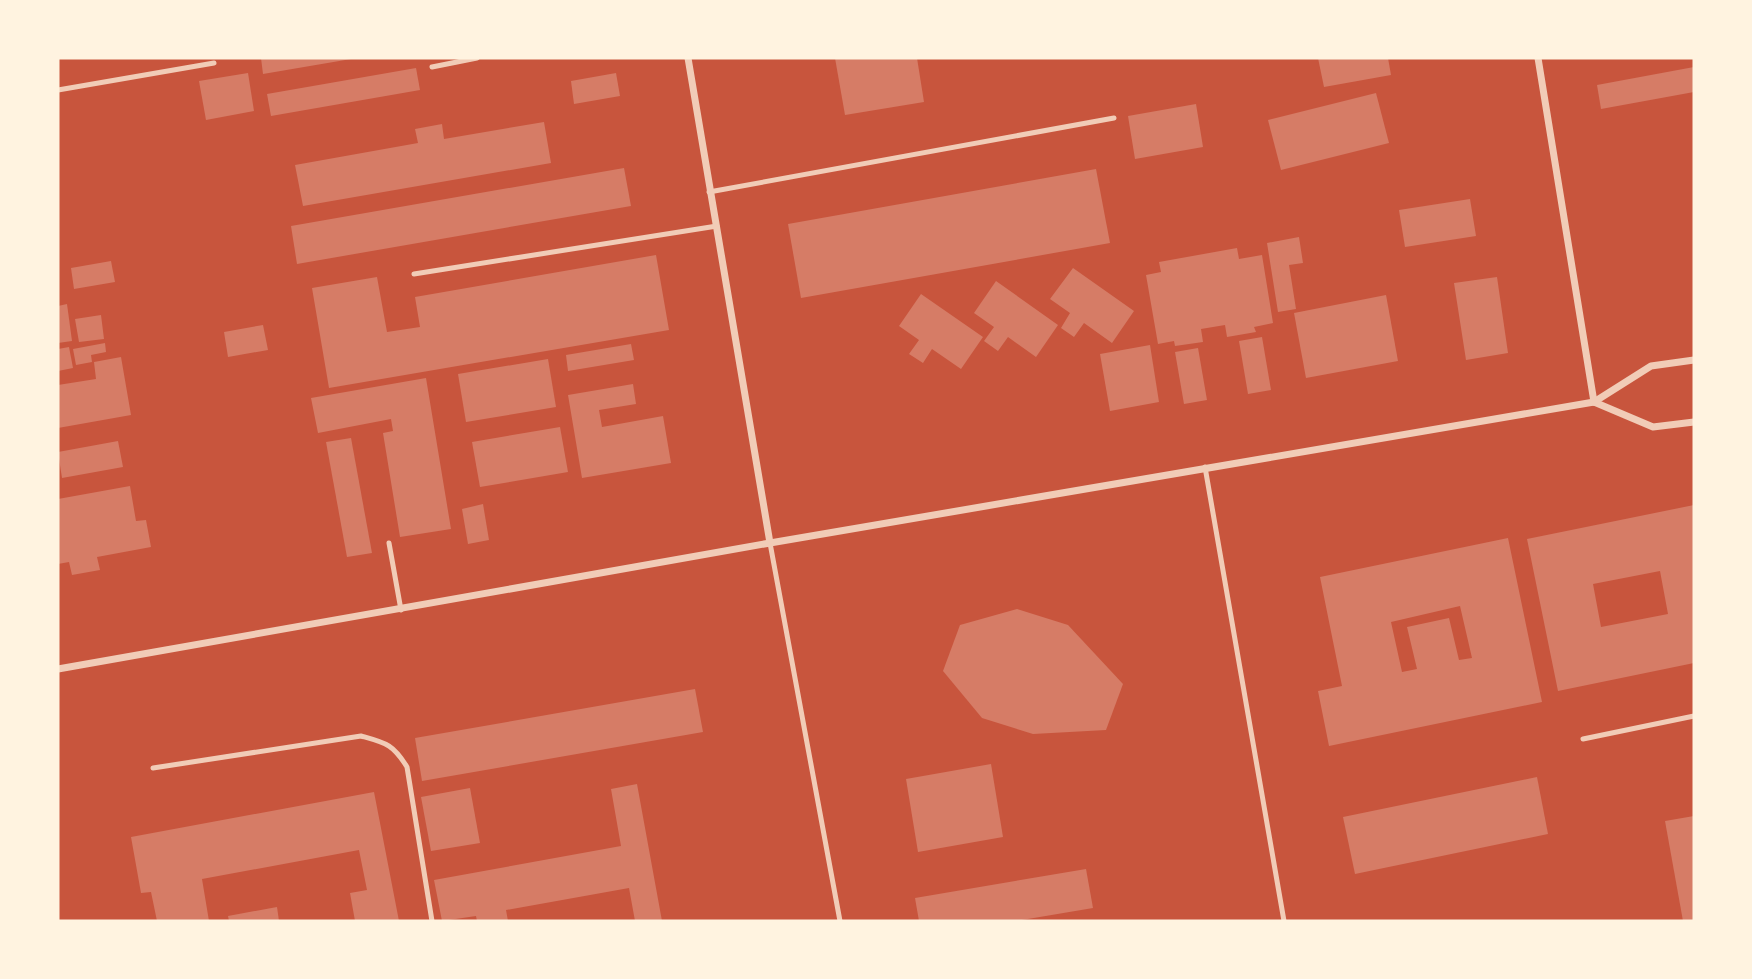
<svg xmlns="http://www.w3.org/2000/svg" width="1752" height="979" font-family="'Titillium Web',sans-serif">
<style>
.building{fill:#d67c66;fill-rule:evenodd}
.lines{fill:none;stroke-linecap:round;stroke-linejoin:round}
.service{stroke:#f1ccb7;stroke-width:5}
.minor{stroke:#f1ccb7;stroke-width:7}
</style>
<rect width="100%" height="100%" fill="#c8553d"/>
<!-- building -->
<g class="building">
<path d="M 261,58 L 351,58 L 351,59 L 263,74 Z"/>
<path d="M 835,58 L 917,58 L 924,102 L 845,115 Z"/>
<path d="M 1318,58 L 1388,58 L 1391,75 L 1324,87 Z"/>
<path d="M 1694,67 L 1694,92 L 1601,109 L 1597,85 Z"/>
<path d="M 416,68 L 420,90 L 271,116 L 267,94 Z"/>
<path d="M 248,73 L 254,111 L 206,120 L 199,81 Z"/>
<path d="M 616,73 L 620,96 L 574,104 L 571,81 Z"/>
<path d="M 1376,93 L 1389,143 L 1281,170 L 1268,120 Z"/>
<path d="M 1196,104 L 1203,147 L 1135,159 L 1128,116 Z"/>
<path d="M 544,122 L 551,163 L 303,206 L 295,165 L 418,143 L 415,129 L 442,124 L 444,139 Z"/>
<path d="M 624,168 L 631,206 L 297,264 L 291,226 Z"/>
<path d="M 1096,169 L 1110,243 L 801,298 L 788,224 Z"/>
<path d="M 1470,199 L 1476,236 L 1405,247 L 1399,210 Z"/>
<path d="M 1299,237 L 1303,263 L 1289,265 L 1296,309 L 1278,312 L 1267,243 Z"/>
<path d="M 1237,248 L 1239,259 L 1262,255 L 1273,323 L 1254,327 L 1256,332 L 1227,337 L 1225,325 L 1201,329 L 1203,342 L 1175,346 L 1174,341 L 1158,344 L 1146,275 L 1161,272 L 1159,262 Z"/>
<path d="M 656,255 L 669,330 L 329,388 L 312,288 L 377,277 L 387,332 L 420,327 L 415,297 Z"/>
<path d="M 111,261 L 115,282 L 74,289 L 71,268 Z"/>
<path d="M 1073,268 L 1134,311 L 1112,343 L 1084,323 L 1074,337 L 1061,328 L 1070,313 L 1050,299 Z"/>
<path d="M 1497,277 L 1508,353 L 1466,360 L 1454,283 Z"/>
<path d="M 996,281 L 1058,325 L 1036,357 L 1008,337 L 998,351 L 984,341 L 994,327 L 974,313 Z"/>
<path d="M 921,294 L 983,337 L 961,369 L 932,349 L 923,363 L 909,354 L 919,340 L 899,326 Z"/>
<path d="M 1386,295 L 1398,361 L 1306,378 L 1294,313 Z"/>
<path d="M 67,304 L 72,341 L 58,343 L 58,306 Z"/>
<path d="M 101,315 L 104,339 L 79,342 L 75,319 Z"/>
<path d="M 263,325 L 268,350 L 228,357 L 224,332 Z"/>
<path d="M 1262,337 L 1271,390 L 1248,394 L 1239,341 Z"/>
<path d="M 105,343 L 106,352 L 91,355 L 92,362 L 76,365 L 73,349 Z"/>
<path d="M 631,344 L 634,360 L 568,371 L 566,355 Z"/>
<path d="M 1150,345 L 1159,402 L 1110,411 L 1100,354 Z"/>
<path d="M 69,347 L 73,368 L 58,371 L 58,349 Z"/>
<path d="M 1198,348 L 1207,400 L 1184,404 L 1175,352 Z"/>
<path d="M 121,357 L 131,415 L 58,428 L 58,385 L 96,379 L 94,362 Z"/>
<path d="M 548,359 L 556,407 L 466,422 L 458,374 Z"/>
<path d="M 426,378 L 451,529 L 400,537 L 383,433 L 393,431 L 391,419 L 318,433 L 311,398 Z"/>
<path d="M 633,384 L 636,404 L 599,410 L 602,427 L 663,416 L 671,463 L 582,478 L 568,395 Z"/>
<path d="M 560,427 L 568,472 L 480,487 L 472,442 Z"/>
<path d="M 351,438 L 372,553 L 347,557 L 326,442 Z"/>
<path d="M 118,441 L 123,467 L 62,478 L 58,452 Z"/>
<path d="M 130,486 L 136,521 L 146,520 L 151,547 L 97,557 L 100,570 L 72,575 L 69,562 L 58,564 L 58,499 Z"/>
<path d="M 483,504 L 489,540 L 468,544 L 462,509 Z"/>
<path d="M 1694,505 L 1694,663 L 1558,691 L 1527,539 ZM 1660,571 L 1668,614 L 1601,627 L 1593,584 Z"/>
<path d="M 1508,538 L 1542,702 L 1329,746 L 1318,691 L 1342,686 L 1320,577 ZM 1460,606 L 1472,658 L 1459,660 L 1449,618 L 1407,627 L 1417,669 L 1402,672 L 1391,622 Z"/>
<path d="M 1017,609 L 1068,625 L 1123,684 L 1106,730 L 1033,734 L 982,718 L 943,671 L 960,625 Z"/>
<path d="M 695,689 L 703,732 L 422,781 L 415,738 Z"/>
<path d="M 991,764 L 1003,837 L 918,852 L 906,779 Z"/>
<path d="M 1537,777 L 1548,834 L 1355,874 L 1343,817 Z"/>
<path d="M 637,784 L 662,921 L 635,921 L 629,888 L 506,910 L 508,921 L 477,921 L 476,916 L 442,921 L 434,880 L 621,846 L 611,789 Z"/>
<path d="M 470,788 L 480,843 L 431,851 L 421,797 Z"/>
<path d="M 374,792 L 399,921 L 355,921 L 350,893 L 367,890 L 359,850 L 202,879 L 209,921 L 157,921 L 151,892 L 141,893 L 131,837 Z"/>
<path d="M 1694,816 L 1694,921 L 1683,921 L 1665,821 Z"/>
<path d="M 1086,869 L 1093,908 L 1016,921 L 919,921 L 915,898 Z"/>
<path d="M 277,907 L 279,921 L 229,921 L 228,916 Z"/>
</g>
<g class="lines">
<!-- service -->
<g class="service">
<path d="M 432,67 L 477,58"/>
<path d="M 58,90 L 214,63"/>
<path d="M 709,192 L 1114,118"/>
<path d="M 414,274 L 717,226"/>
<path d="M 1205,467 L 1284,921"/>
<path d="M 389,543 L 401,610"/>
<path d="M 770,543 L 840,921"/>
<path d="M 1583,739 L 1694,716"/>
<path d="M 153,768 L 361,736 C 386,743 393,744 407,767 L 432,921"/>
</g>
<!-- minor -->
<g class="minor">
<path d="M 688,58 L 770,543"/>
<path d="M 1538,58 L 1594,402"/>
<path d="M 1594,402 L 1653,427 L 1694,422"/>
<path d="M 58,669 L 770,543 L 1594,402 L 1651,366 L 1694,360"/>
</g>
</g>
<!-- border -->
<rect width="1752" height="979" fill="none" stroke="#fff3e0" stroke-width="119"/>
</svg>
